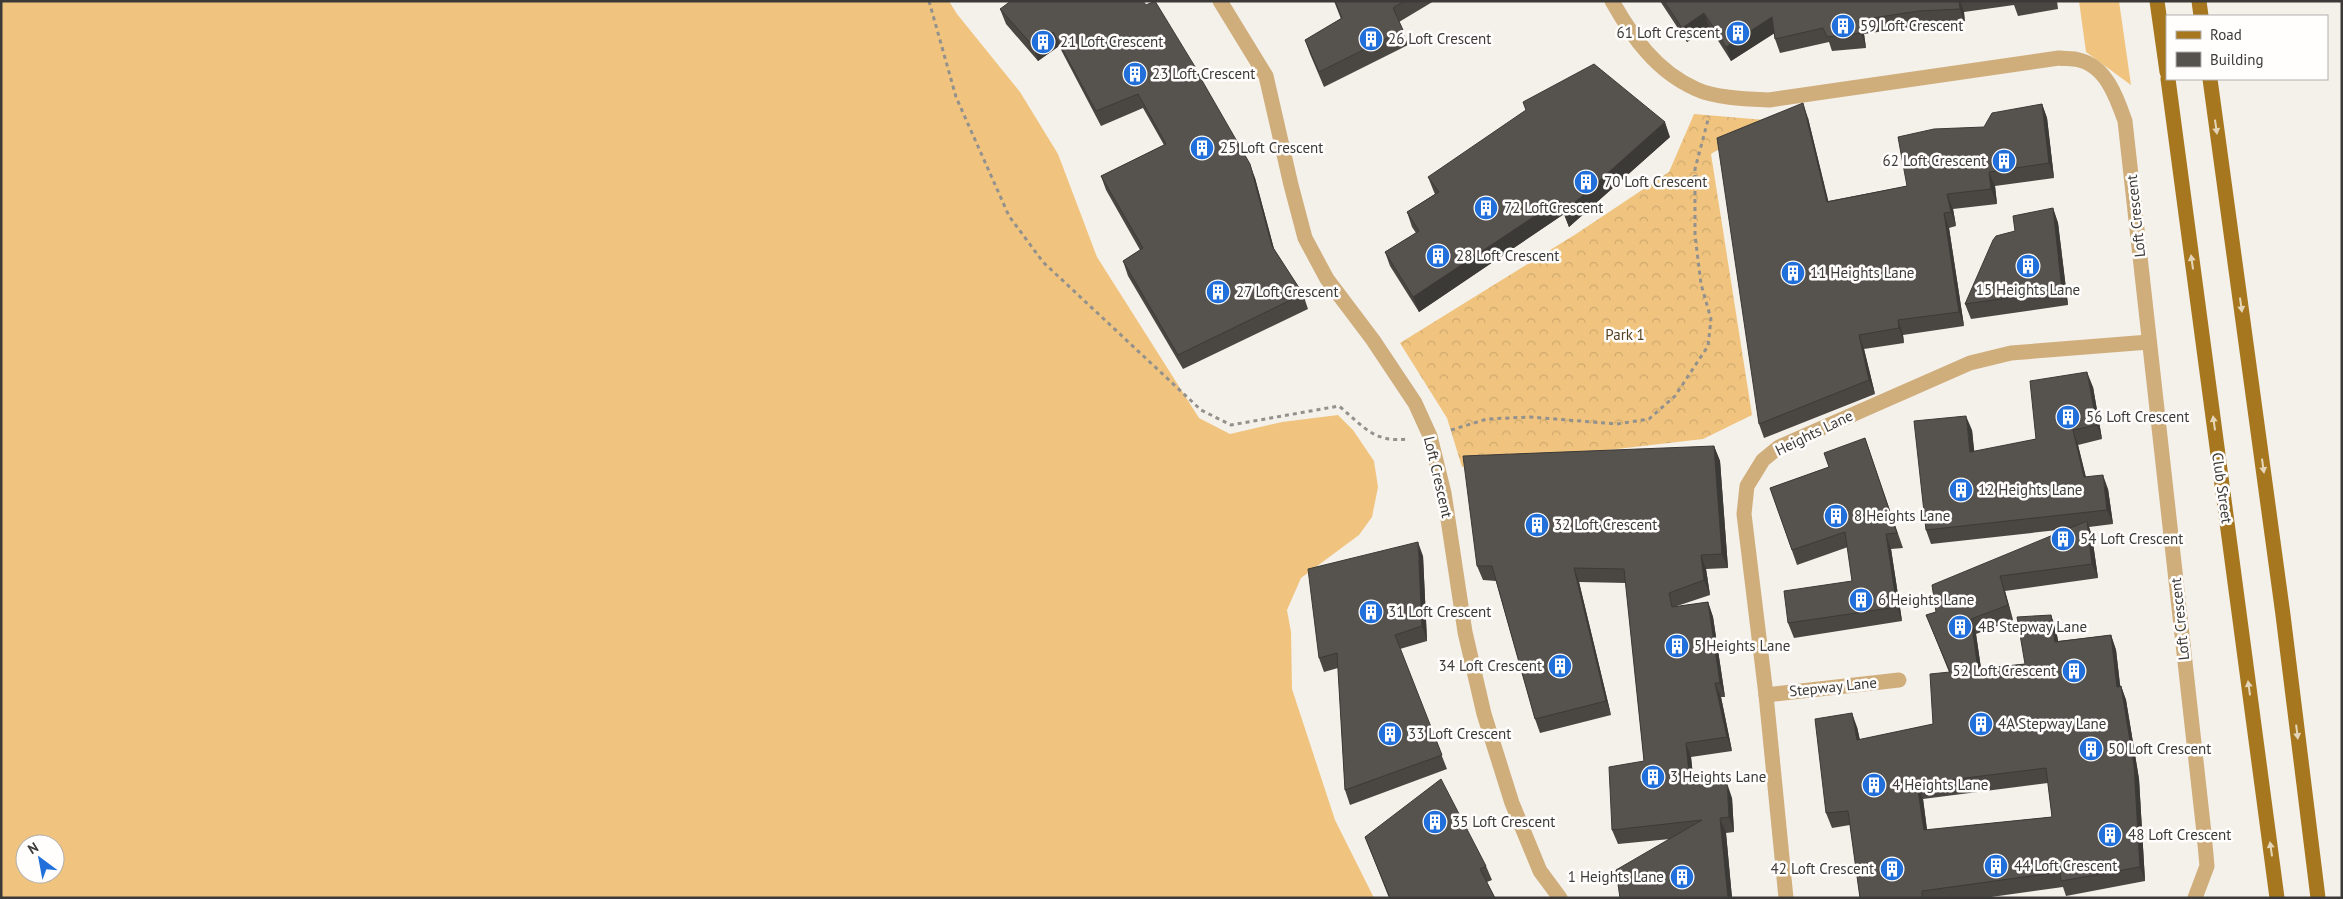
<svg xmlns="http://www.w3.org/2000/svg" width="2343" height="899" font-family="'PT Sans',sans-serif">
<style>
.grass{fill:#f0c47f;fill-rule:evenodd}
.forest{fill:url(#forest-crowns)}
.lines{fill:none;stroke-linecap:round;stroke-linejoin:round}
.path{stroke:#93918d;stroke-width:3;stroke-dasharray:4 4;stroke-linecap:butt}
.minor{stroke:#cfae7c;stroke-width:15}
.major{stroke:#a6771e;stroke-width:15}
.wall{fill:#4a4743;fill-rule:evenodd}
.shaded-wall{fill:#3c3a37}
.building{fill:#56534e;stroke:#3c3a37;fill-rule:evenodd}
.oneway{fill:#e4d6ba}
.labels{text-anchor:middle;stroke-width:5;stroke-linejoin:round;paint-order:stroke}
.poi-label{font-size:15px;fill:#3c3a38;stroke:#fffefd;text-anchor:start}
.street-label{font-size:15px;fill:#3c3a38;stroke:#fffefd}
.park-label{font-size:15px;fill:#533f1e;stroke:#fffefd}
</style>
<defs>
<pattern id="forest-crowns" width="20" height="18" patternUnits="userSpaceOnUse" patternTransform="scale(1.25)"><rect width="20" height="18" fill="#f0c47f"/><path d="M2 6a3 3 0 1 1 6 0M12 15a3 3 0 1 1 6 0" fill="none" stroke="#cfa96e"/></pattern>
</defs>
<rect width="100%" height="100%" fill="#f4f0ea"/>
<!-- grass -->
<g class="grass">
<path d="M 1,1 L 949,1 L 957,14 L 1020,92 L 1058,154 L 1097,257 L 1199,418 L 1230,434 L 1282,422 L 1338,415 L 1353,430 L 1374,461 L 1378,487 L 1372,517 L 1359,535 L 1301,578 L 1287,610 L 1291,632 L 1292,689 L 1335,820 L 1374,898 L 1,898 ZM 25,844 L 55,844 L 55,874 L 25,874 Z"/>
<path d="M 2079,1 L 2119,1 L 2131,85 L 2086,52 Z"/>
</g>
<!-- forest -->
<path class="forest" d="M 1694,114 L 1765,120 L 1711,154 L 1752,415 L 1703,439 L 1462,467 L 1447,418 L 1400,343 L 1576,234 L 1669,172 Z"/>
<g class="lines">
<!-- path -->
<g class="path">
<path d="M 929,1 L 956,97 L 1009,216 L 1043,262 L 1201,410 L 1231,425 L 1339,406 C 1364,427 1374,443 1408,439"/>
<path d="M 1451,430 L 1487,419 L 1530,417 L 1617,424 L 1649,419 L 1675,396 L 1708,346 L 1711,319 L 1701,284 L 1695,235 L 1695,169 L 1709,116"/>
</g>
<!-- minor -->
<g class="minor">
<path d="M 1220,1 L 1266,76 L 1291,185 L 1305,238 L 1327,279 L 1373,340 L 1415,403 L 1430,436 L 1444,493 L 1465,632 L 1484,714 L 1512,803 L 1540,871 L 1560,898"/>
<path d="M 1612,1 C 1633,38 1656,71 1696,89 C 1715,98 1748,99 1769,100 L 2059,58 C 2065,59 2073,58 2079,60 C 2106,66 2117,98 2125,121 L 2204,833 L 2207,866 L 2195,898"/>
<path d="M 1766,695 L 1899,680"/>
<path d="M 1786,898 L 1766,695 L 1744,514 L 1747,486 L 1763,460 L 1779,447 L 1970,363 L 2011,353 L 2149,342"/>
</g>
<!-- major -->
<g class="major">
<path d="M 2157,1 L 2167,72"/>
<path d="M 2199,1 L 2201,16"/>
<path d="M 2168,79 L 2277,898"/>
<path d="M 2210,79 L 2283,615 L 2318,898"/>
</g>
</g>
<!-- wall -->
<g class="wall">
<path d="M 1334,1 L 1434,1 L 1399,22 L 1408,45 L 1324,87 L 1310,54 L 1305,40 L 1341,19 Z"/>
<path d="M 1660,1 L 2057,1 L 2058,9 L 2018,16 L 2014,5 L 1964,12 L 1965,24 L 1924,25 L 1864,34 L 1866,48 L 1832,51 L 1829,42 L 1780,53 L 1775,39 L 1774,33 L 1731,61 L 1710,28 L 1687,42 Z"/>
<path d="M 1000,9 L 1197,70 L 1201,81 L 1255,178 L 1274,249 L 1303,294 L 1308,309 L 1183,369 L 1128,276 L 1123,261 L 1140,250 L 1106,190 L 1101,176 L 1164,145 L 1143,108 L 1101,126 L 1059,46 L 1038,61 L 1006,24 Z"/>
<path d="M 2042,104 L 2047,118 L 2054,178 L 1995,186 L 1997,204 L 1953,209 L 1956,226 L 1949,228 L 1964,326 L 1903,335 L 1904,343 L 1864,349 L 1875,394 L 1764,438 L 1759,424 L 1808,118 L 1828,201 L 1907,186 L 1984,127 Z"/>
<path d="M 1670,137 L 1569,227 L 1564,214 L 1419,312 L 1390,266 L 1385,252 L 1416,233 L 1412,227 L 1407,212 L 1435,194 L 1434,192 L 1428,177 Z"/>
<path d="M 2053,208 L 2058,223 L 2068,305 L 1971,319 L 1965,304 L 2015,231 Z"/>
<path d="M 2093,387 L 2102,439 L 2078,445 L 2086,477 L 2108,489 L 2113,524 L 2089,527 L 2092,536 L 2098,578 L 2005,591 L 2013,620 L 1976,634 L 1981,668 L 2025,664 L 2051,615 L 2056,630 L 2058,641 L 2111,635 L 2116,650 L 2120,686 L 2121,686 L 2126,700 L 2139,779 L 2145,881 L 2066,896 L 2063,887 L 1984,898 L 1860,898 L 1850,825 L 1832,828 L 1826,813 L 1857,727 L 1860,740 L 1933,724 L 1949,672 L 1926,615 L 1936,612 L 2067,529 L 1931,544 L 1926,530 L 1972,430 L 1974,452 L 2036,439 ZM 2048,783 L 2052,817 L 1927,830 L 1923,799 Z"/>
<path d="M 1865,438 L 1903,548 L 1891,549 L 1902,621 L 1794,638 L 1788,623 L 1852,581 L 1848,547 L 1797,565 L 1770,488 L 1829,467 Z"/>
<path d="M 1714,446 L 1720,461 L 1728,568 L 1706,569 L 1710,595 L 1674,607 L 1708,602 L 1713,617 L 1725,697 L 1721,697 L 1732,751 L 1691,757 L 1694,784 L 1732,798 L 1734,832 L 1726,833 L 1732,898 L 1620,898 L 1670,839 L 1618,844 L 1612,830 L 1644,761 L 1626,583 L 1579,582 L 1611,715 L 1540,733 L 1535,719 L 1496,581 L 1483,580 L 1477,566 Z"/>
<path d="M 1423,556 L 1427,641 L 1400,649 L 1447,769 L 1350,805 L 1345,790 L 1338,668 L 1324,672 L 1319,658 Z"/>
<path d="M 1365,837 L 1486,866 L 1492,880 L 1487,882 L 1495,898 L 1389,898 Z"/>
</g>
<!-- shaded-wall -->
<g class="shaded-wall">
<path d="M 1959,1 L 1960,1 L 1964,12 L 1965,24 L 1960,9 Z"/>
<path d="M 1704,13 L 1710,28 L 1687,42 L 1682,28 Z"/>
<path d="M 1772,17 L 1778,31 L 1731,61 L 1726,47 Z"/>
<path d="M 1859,20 L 1864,34 L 1866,48 L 1861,33 Z"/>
<path d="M 1053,32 L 1059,46 L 1038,61 L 1033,46 Z"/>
<path d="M 1803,103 L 1808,118 L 1832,216 L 1827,202 Z"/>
<path d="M 2042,104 L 2047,118 L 2054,178 L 2049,163 Z"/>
<path d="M 1665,122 L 1670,137 L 1569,227 L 1564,214 L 1419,312 L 1413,297 Z"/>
<path d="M 1250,164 L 1255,178 L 1277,260 L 1272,246 Z"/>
<path d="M 1989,172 L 1995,186 L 1997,204 L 1991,189 Z"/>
<path d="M 1947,194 L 1953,209 L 1956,226 L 1951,212 Z"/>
<path d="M 2053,208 L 2058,223 L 2068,305 L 2062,290 Z"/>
<path d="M 1944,213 L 1949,228 L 1964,326 L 1959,312 Z"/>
<path d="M 1898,320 L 1903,335 L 1904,343 L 1899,328 Z"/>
<path d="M 1859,335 L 1864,349 L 1875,394 L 1869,380 Z"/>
<path d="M 2087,372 L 2093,387 L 2102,439 L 2097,425 Z"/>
<path d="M 1966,416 L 1972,430 L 1976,467 L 1970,452 Z"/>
<path d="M 2073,430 L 2078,445 L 2089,491 L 2084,477 Z"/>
<path d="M 1714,446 L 1720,461 L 1728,568 L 1722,554 Z"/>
<path d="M 2103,475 L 2108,489 L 2113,524 L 2107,510 Z"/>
<path d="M 2087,521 L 2092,536 L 2098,578 L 2092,564 Z"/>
<path d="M 1886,534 L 1891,549 L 1902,621 L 1897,607 Z"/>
<path d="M 1418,542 L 1423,556 L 1427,641 L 1422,626 Z"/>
<path d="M 1701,555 L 1706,569 L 1710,595 L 1704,580 Z"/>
<path d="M 1574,568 L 1579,582 L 1611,715 L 1606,701 Z"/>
<path d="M 2000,576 L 2005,591 L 2013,620 L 2008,605 Z"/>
<path d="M 1708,602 L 1713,617 L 1725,697 L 1720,683 Z"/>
<path d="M 2051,615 L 2056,630 L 2061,656 L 2055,642 Z"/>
<path d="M 1971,619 L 1976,634 L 1983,683 L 1978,669 Z"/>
<path d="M 2111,635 L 2116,650 L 2122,701 L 2117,687 Z"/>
<path d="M 1715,683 L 1721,697 L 1732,751 L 1727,737 Z"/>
<path d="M 2121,686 L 2126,700 L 2139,779 L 2145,881 L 2140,867 Z"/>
<path d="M 1852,713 L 1857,727 L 1863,755 L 1857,740 Z"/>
<path d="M 1686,743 L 1691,757 L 1695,798 L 1690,784 Z"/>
<path d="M 1727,783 L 1732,798 L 1734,832 L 1729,817 Z"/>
<path d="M 1917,784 L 1923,799 L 1929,845 L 1924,830 Z"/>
<path d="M 1720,818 L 1726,833 L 1732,898 L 1728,898 Z"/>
</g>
<!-- building -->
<g class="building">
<path d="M 1011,1 L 1143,1 L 1146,5 L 1155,1 L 1197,70 L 1196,70 L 1250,164 L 1272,246 L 1303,294 L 1178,355 L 1123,261 L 1143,248 L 1101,176 L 1166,144 L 1138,94 L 1096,111 L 1053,32 L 1033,46 L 1000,9 Z"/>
<path d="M 1335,1 L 1404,1 L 1393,8 L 1403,30 L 1319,72 L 1305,40 L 1342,18 Z"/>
<path d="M 1664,1 L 1959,1 L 1960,9 L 1919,11 L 1859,20 L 1861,33 L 1827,37 L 1823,28 L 1775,39 L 1772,17 L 1726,47 L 1704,13 L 1682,28 Z"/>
<path d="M 1594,64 L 1665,122 L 1563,213 L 1559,200 L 1413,297 L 1385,252 L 1419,231 L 1407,212 L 1439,192 L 1428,177 L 1526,110 L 1523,102 Z"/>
<path d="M 1803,103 L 1827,202 L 1907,186 L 1898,137 L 1934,129 L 1984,127 L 1992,113 L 2042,104 L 2049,163 L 1989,172 L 1991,189 L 1947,194 L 1951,212 L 1944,213 L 1959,312 L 1898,320 L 1899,328 L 1859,335 L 1869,380 L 1759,424 L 1717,138 Z"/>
<path d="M 2053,208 L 2062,290 L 1965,304 L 1993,240 L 1996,236 L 2015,231 L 2013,216 Z"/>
<path d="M 2087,372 L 2097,425 L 2073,430 L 2084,477 L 2103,475 L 2107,510 L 1926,530 L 1914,421 L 1966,416 L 1970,452 L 2036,439 L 2030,381 Z"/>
<path d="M 1865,438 L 1897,533 L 1886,534 L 1897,607 L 1788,623 L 1784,591 L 1852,581 L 1845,532 L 1792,550 L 1770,488 L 1829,467 L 1824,453 Z"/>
<path d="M 1714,446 L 1722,554 L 1701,555 L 1704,580 L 1669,593 L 1672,607 L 1708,602 L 1720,683 L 1715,683 L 1727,737 L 1686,743 L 1690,784 L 1727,783 L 1729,817 L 1720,818 L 1728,898 L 1620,898 L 1616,870 L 1702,820 L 1612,830 L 1609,767 L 1644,761 L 1624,569 L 1574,568 L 1606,701 L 1535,719 L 1492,566 L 1477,566 L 1463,456 Z"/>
<path d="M 2087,521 L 2092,564 L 2000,576 L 2008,605 L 1971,619 L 1978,669 L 2025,664 L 2017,617 L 2051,615 L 2055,642 L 2111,635 L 2117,687 L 2121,686 L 2134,765 L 2140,867 L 2061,881 L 2060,872 L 1922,891 L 1922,898 L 1860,898 L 1848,811 L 1826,813 L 1815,719 L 1852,713 L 1857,740 L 1933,724 L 1930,674 L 1950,672 L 1926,615 L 1936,612 L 1932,585 ZM 2046,768 L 2052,817 L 1924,830 L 1917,784 Z"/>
<path d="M 1418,542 L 1422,626 L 1395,635 L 1442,755 L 1345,790 L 1337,653 L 1319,658 L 1308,569 Z"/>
<path d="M 1441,779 L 1486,866 L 1480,869 L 1495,898 L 1390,898 L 1365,837 Z"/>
</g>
<!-- one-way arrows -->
<defs><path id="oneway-solid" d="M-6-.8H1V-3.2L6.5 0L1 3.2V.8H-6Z" transform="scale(1.25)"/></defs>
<g class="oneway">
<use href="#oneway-solid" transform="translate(2216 127) rotate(82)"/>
<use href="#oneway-solid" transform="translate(2192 262) rotate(-98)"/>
<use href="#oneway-solid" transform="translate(2241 305) rotate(82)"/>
<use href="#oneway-solid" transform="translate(2214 423) rotate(-98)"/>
<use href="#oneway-solid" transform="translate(2263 466) rotate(82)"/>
<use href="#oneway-solid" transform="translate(2249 688) rotate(-98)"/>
<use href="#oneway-solid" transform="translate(2297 732) rotate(83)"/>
<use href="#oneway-solid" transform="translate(2271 849) rotate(-98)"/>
</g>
<!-- icons -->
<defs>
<g id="building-disc" transform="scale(1.25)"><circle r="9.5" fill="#206fda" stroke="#fffefd"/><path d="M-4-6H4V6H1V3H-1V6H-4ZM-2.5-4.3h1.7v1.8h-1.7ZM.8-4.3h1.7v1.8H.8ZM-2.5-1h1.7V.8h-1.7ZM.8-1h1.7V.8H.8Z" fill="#fff"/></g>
</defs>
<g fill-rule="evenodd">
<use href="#building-disc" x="1843" y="26"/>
<use href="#building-disc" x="1738" y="33"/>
<use href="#building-disc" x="1371" y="39"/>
<use href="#building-disc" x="1043" y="42"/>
<use href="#building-disc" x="1135" y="74"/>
<use href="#building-disc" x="1202" y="148"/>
<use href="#building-disc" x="2004" y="161"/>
<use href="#building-disc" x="1586" y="182"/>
<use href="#building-disc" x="1486" y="208"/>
<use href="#building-disc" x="1438" y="256"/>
<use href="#building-disc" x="2028" y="266"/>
<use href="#building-disc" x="1793" y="273"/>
<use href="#building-disc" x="1218" y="292"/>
<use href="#building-disc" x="2068" y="417"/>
<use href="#building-disc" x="1961" y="490"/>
<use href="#building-disc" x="1836" y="516"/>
<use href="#building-disc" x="1537" y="525"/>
<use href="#building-disc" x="2063" y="539"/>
<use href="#building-disc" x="1861" y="600"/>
<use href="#building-disc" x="1371" y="612"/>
<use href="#building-disc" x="1960" y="627"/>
<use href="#building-disc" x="1677" y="646"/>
<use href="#building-disc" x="1560" y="666"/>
<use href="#building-disc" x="2074" y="671"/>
<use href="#building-disc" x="1981" y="724"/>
<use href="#building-disc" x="1390" y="734"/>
<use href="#building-disc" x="2091" y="749"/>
<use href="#building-disc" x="1653" y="777"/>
<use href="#building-disc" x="1874" y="785"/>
<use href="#building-disc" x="1435" y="822"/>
<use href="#building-disc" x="2110" y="835"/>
<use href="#building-disc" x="1996" y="866"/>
<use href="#building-disc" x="1892" y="869"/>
<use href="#building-disc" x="1682" y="877"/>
</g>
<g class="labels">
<!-- poi labels -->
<g class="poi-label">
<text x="1860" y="31">59 Loft Crescent</text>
<text x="1720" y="38" text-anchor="end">61 Loft Crescent</text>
<text x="1388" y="44">26 Loft Crescent</text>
<text x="1060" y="47">21 Loft Crescent</text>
<text x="1152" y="79">23 Loft Crescent</text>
<text x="1220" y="153">25 Loft Crescent</text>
<text x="1986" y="166" text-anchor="end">62 Loft Crescent</text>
<text x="1604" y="187">70 Loft Crescent</text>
<text x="1504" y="213">72 LoftCrescent</text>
<text x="1456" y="261">28 Loft Crescent</text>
<text x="1810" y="278">11 Heights Lane</text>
<text x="2028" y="295" text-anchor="middle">15 Heights Lane</text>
<text x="1236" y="297">27 Loft Crescent</text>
<text x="2086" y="422">56 Loft Crescent</text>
<text x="1978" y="495">12 Heights Lane</text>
<text x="1854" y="521">8 Heights Lane</text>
<text x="1554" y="530">32 Loft Crescent</text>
<text x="2080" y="544">54 Loft Crescent</text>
<text x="1878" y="605">6 Heights Lane</text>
<text x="1388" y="617">31 Loft Crescent</text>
<text x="1978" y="632">4B Stepway Lane</text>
<text x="1694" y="651">5 Heights Lane</text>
<text x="1542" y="671" text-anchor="end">34 Loft Crescent</text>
<text x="2056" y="676" text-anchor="end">52 Loft Crescent</text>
<text x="1998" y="729">4A Stepway Lane</text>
<text x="1408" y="739">33 Loft Crescent</text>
<text x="2108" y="754">50 Loft Crescent</text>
<text x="1670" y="782">3 Heights Lane</text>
<text x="1892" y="790">4 Heights Lane</text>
<text x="1452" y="827">35 Loft Crescent</text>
<text x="2128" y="840">48 Loft Crescent</text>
<text x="2014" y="871">44 Loft Crescent</text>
<text x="1874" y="874" text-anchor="end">42 Loft Crescent</text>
<text x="1664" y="882" text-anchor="end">1 Heights Lane</text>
</g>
<!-- street labels -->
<g class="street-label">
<text transform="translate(2136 216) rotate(-96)" y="5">Loft Crescent</text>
<text transform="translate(1814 433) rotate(-26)" y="5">Heights Lane</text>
<text transform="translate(1438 477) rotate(77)" y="5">Loft Crescent</text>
<text transform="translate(2222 488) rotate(82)" y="5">Club Street</text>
<text transform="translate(2180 619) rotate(-96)" y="5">Loft Crescent</text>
<text transform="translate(1833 687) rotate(-6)" y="5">Stepway Lane</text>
</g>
<!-- park labels -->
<g class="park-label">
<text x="1625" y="340">Park 1</text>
</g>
</g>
<!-- border -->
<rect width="2343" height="899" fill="none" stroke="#3c3a38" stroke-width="5"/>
<!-- legend -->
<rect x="2166" y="15" width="162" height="65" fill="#fffefd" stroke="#b1b0ae"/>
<rect x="2176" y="31" width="25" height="8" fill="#a6771e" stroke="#b1b0ae"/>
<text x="2210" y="40" font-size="15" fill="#3c3a38">Road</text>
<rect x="2176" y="52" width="25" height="15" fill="#56534e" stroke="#b1b0ae"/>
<text x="2210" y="65" font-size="15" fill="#3c3a38">Building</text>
<!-- north arrow -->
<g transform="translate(40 859) rotate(328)"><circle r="24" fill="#fffefd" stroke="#b1b0ae"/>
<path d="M0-4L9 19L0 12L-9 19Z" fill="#206fda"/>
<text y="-8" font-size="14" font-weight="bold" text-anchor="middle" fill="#3c3a38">N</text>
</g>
</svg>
